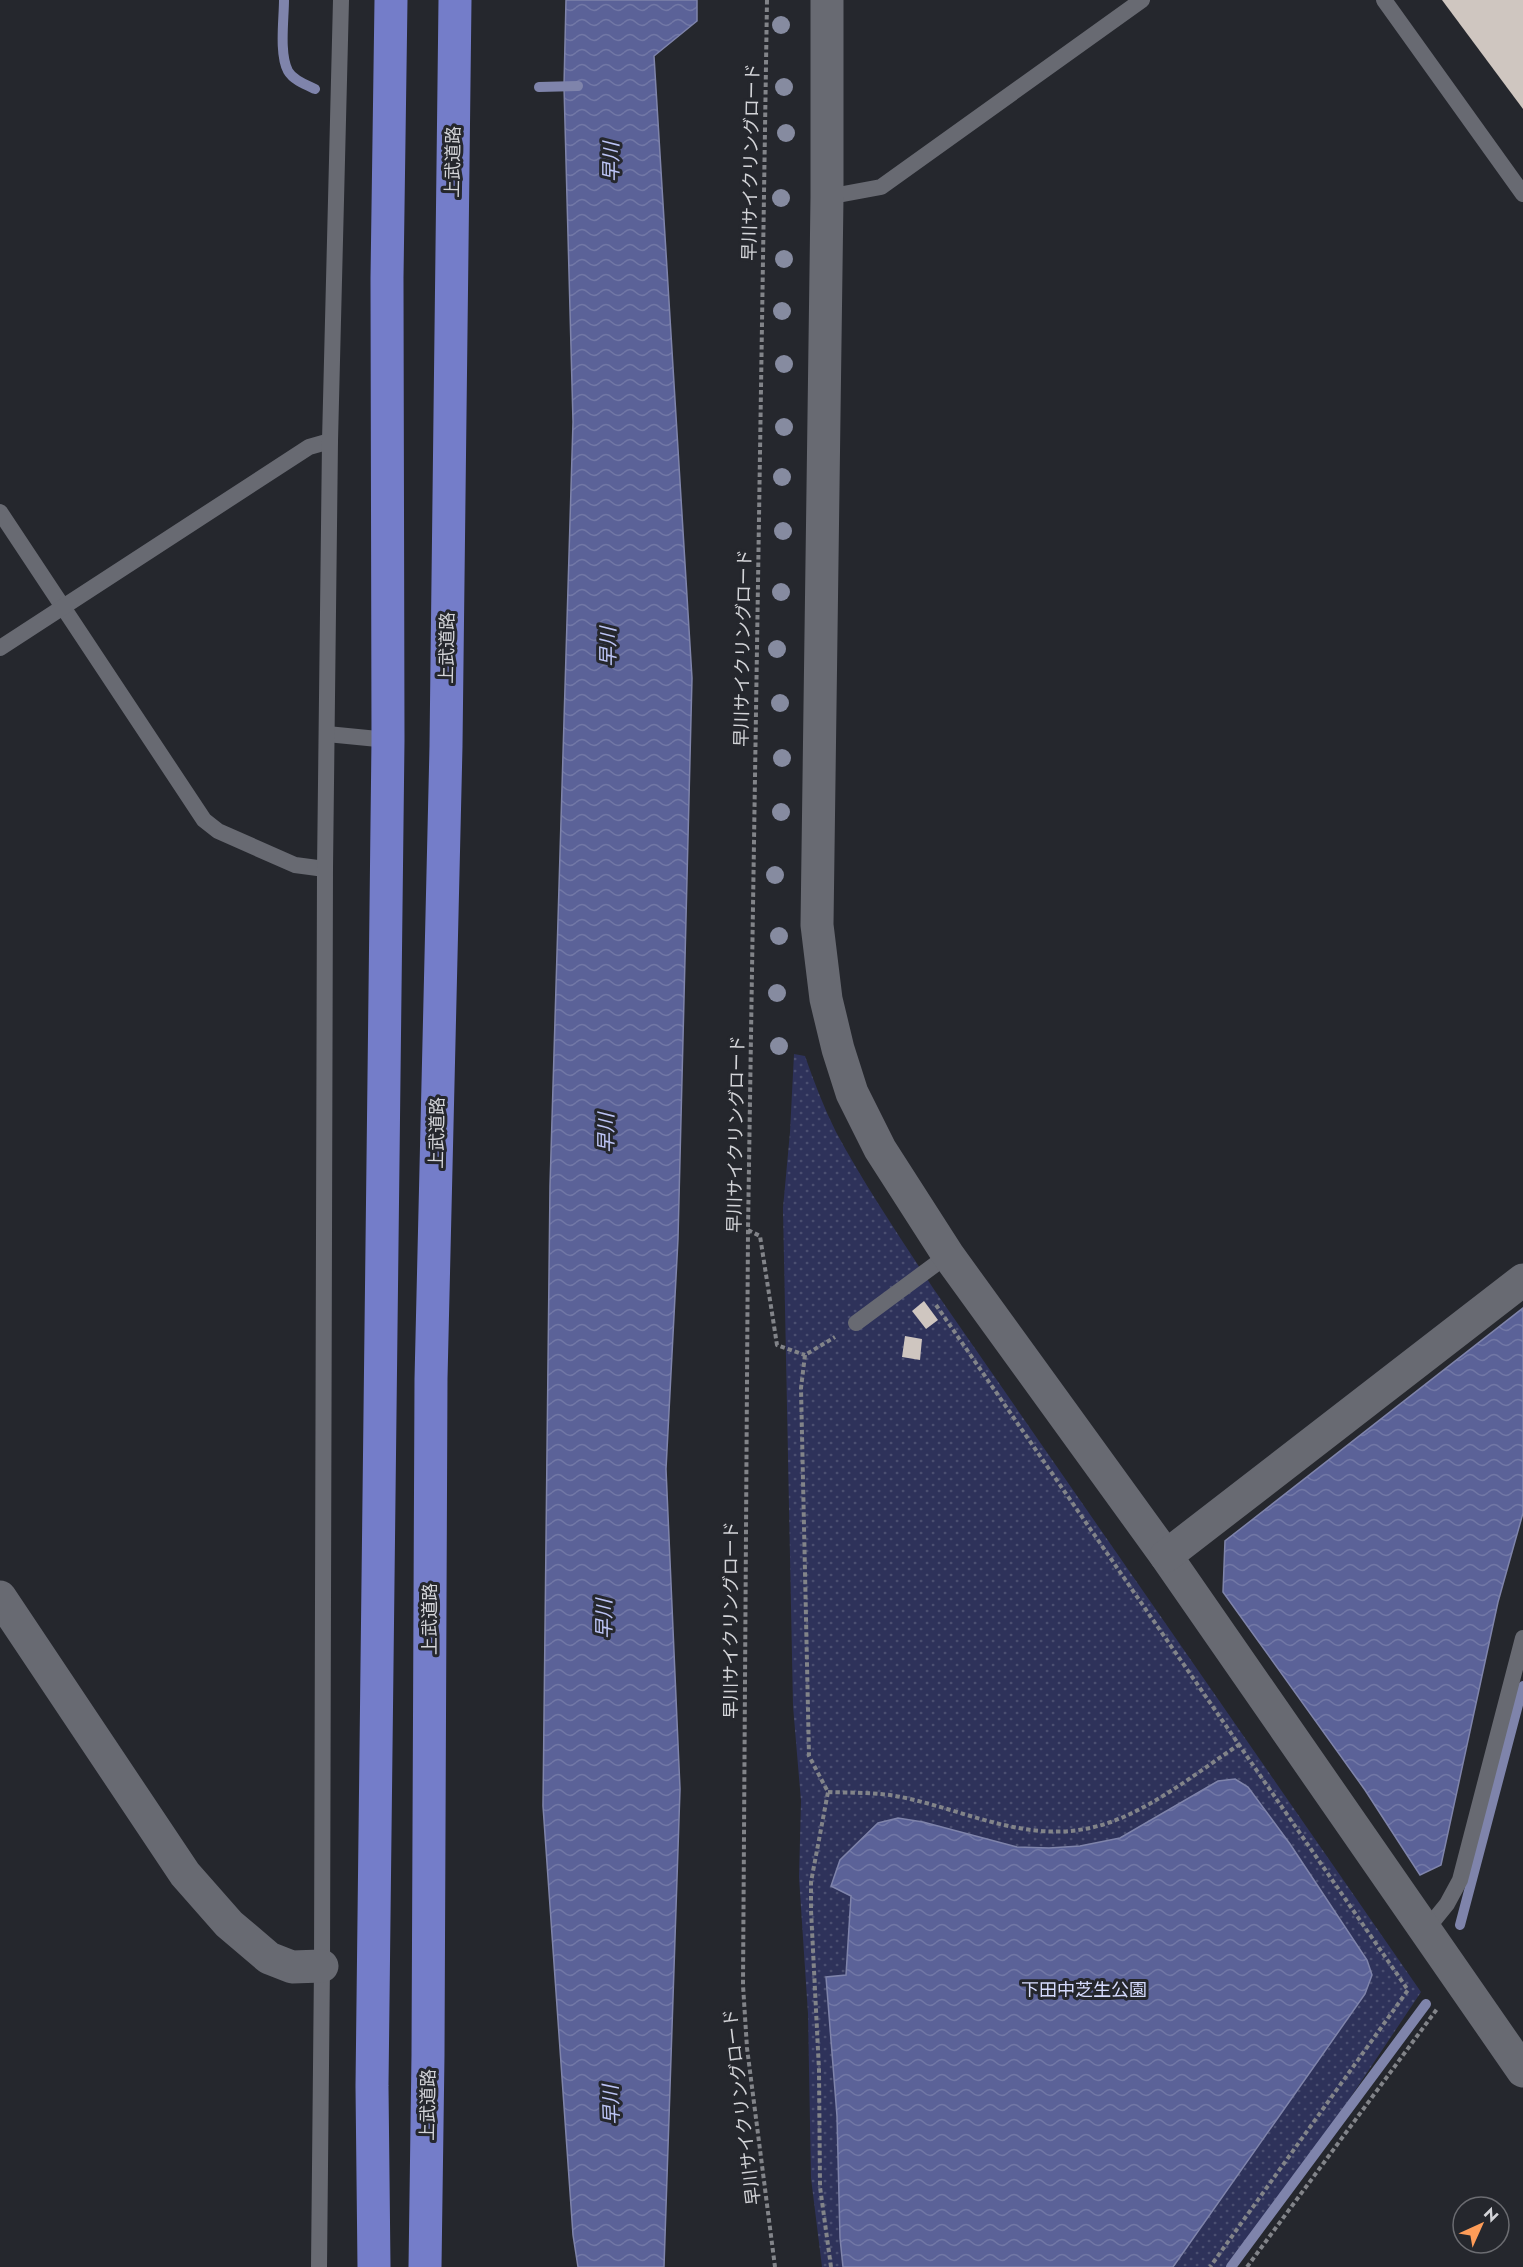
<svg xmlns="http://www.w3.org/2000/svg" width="1523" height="2267" font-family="Jost,'Noto Sans JP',sans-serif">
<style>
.green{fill:url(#green-dots)}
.water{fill:url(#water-waves);stroke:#7f84ab;stroke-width:1.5}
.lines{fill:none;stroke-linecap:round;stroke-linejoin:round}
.stream{stroke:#7f84ab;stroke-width:10}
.building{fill:#cfc6c0}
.path{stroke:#828489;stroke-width:4;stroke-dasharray:4.5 3;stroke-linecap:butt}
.lane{stroke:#686a72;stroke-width:16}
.street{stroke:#686a72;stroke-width:33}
.secondary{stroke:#686a72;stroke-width:33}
.highway{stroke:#747dc9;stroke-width:33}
.tree{fill:#868ba0}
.labels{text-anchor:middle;stroke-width:6;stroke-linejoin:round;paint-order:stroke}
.street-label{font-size:18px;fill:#d3d4d8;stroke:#25272d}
.park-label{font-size:18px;fill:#d6dcfe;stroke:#25272d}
.water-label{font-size:20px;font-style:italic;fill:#bcc4f5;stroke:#25272d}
</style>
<defs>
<pattern id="green-dots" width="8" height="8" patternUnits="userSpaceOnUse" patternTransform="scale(1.5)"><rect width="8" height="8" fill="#2e325a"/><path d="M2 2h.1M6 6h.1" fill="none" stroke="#4b4f71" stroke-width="1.8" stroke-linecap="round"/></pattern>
<pattern id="water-waves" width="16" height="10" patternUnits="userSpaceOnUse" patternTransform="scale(1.5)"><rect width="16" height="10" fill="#5b6298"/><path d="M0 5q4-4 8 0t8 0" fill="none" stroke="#7278a6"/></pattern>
</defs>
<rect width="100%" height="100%" fill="#25272d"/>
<!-- green -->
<path class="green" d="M 794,1054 L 805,1056 C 814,1082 824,1108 836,1132 C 865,1186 900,1237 933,1288 L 1421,1992 L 1237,2267 L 822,2267 L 811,2178 L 808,2014 L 799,1877 L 801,1801 L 793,1706 L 783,1208 L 790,1132 Z"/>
<!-- water -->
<g class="water">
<path d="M 566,0 L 697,0 L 697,21 L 654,56 L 692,678 L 678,1239 L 666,1469 L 680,1789 L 664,2267 L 578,2267 L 573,2235 L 543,1806 L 550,1186 L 573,422 L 564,86 Z"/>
<path d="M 1523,1308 L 1523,1513 L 1498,1602 L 1441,1865 L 1420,1875 L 1365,1790 L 1223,1592 L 1225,1541 Z"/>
<path d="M 1235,1779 L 1248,1787 L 1290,1844 L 1367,1960 L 1372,1975 L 1365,1994 L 1173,2267 L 843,2267 L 840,2238 L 837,2116 L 826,1977 L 846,1975 L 851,1896 L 831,1886 L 840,1860 L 878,1823 L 898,1818 L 923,1822 L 1017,1847 L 1049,1848 L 1080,1846 L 1120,1838 L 1218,1781 Z"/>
</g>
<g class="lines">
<!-- stream -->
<g class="stream">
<path d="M 284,0 C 284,19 279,54 288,71 C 293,80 306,85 315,89"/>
<path d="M 539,87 L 578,86"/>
<path d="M 1460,1925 L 1523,1686"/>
<path d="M 1231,2267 L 1426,2004"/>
</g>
</g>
<!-- building -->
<g class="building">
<path d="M 1442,0 L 1523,0 L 1523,109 Z"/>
<path d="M 924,1301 L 938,1320 L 926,1329 L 912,1311 Z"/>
<path d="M 905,1336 L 922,1339 L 920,1360 L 902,1357 Z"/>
</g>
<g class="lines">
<!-- path -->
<g class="path">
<path d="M 767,0 L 748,1230 L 743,1985 L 747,2048 L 775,2267"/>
<path d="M 748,1230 L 760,1236 L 777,1345 L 805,1355"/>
<path d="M 936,1305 L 1408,1990 L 1210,2267"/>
<path d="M 828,1792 C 852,1793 878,1792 901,1797 C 974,1812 1035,1849 1111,1822 C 1157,1805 1199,1771 1240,1744"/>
<path d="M 831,2267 L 820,2187 L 819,2070 L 811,1910 L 811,1882 L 828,1792 L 809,1756 L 801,1388 L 805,1355 L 835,1337"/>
<path d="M 1247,2267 L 1437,2009"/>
</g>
<!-- lane -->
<g class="lane">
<path d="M 1384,0 L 1523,194"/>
<path d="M 827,197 L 881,187 L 1142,0"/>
<path d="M 0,512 L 204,820 L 218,831 L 295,865 L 325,869"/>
<path d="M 0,648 L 309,447 L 330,441"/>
<path d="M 327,734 L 388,740"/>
<path d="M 856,1323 L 948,1255"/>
<path d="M 1426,1930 L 1447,1904 L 1460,1880 L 1523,1638"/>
<path d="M 319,2267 L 322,1966 L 325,869 L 330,441 L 341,0"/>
</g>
<!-- street -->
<path class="street" d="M 0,1597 L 185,1874 L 229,1924 L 269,1958 L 292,1967 L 322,1966"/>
<!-- secondary -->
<g class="secondary">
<path d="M 827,0 L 827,197 L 817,925 L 826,999 L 838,1049 L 852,1093 L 880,1149 L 948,1255 L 1166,1556 L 1523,2071"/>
<path d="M 1166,1556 L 1523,1280"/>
</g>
<!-- highway -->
<g class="highway">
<path d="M 374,2267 L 372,2086 L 388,740 L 387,278 L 391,0"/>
<path d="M 425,2267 L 428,2055 L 431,1379 L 446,746 L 455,0"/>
</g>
</g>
<!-- trees -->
<g class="tree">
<circle cx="781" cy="25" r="9"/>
<circle cx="784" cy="87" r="9"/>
<circle cx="786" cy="133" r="9"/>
<circle cx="781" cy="198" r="9"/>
<circle cx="784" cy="259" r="9"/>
<circle cx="782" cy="311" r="9"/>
<circle cx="784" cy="364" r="9"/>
<circle cx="784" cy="427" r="9"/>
<circle cx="782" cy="477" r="9"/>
<circle cx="783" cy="531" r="9"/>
<circle cx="781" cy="592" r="9"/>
<circle cx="777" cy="649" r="9"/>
<circle cx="780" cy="703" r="9"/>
<circle cx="782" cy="758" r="9"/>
<circle cx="781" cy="812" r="9"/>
<circle cx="775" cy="875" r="9"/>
<circle cx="779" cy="936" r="9"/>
<circle cx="777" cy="993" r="9"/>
<circle cx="779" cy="1046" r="9"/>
</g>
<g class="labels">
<!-- street labels -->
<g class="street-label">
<text transform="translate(453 162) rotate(-89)" y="6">上武道路</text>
<text transform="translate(751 162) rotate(-89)" y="6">早川サイクリングロード</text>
<text transform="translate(447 648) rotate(-89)" y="6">上武道路</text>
<text transform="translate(743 648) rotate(-89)" y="6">早川サイクリングロード</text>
<text transform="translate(437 1133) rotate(-89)" y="6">上武道路</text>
<text transform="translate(736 1134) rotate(-89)" y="6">早川サイクリングロード</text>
<text transform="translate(430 1619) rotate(-90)" y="6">上武道路</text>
<text transform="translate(731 1620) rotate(-90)" y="6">早川サイクリングロード</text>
<text transform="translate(428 2105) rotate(-89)" y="6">上武道路</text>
<text transform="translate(742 2107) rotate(-97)" y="6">早川サイクリングロード</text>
</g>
<!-- park labels -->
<g class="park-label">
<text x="1084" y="1996">下田中芝生公園</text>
</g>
<!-- water labels -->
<g class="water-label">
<text transform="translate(611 162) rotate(-90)" y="7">早川</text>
<text transform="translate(608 647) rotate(-90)" y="7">早川</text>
<text transform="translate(606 1133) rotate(-90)" y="7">早川</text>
<text transform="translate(604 1619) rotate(-90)" y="7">早川</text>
<text transform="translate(611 2105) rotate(-92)" y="7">早川</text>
</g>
</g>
<!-- north arrow -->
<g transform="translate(1481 2225) rotate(45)"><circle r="28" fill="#25272d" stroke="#6b6c71" stroke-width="1.5"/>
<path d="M0-4.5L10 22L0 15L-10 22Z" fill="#fe9c58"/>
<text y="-9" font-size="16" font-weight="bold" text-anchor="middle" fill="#d3d4d8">N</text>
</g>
</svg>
